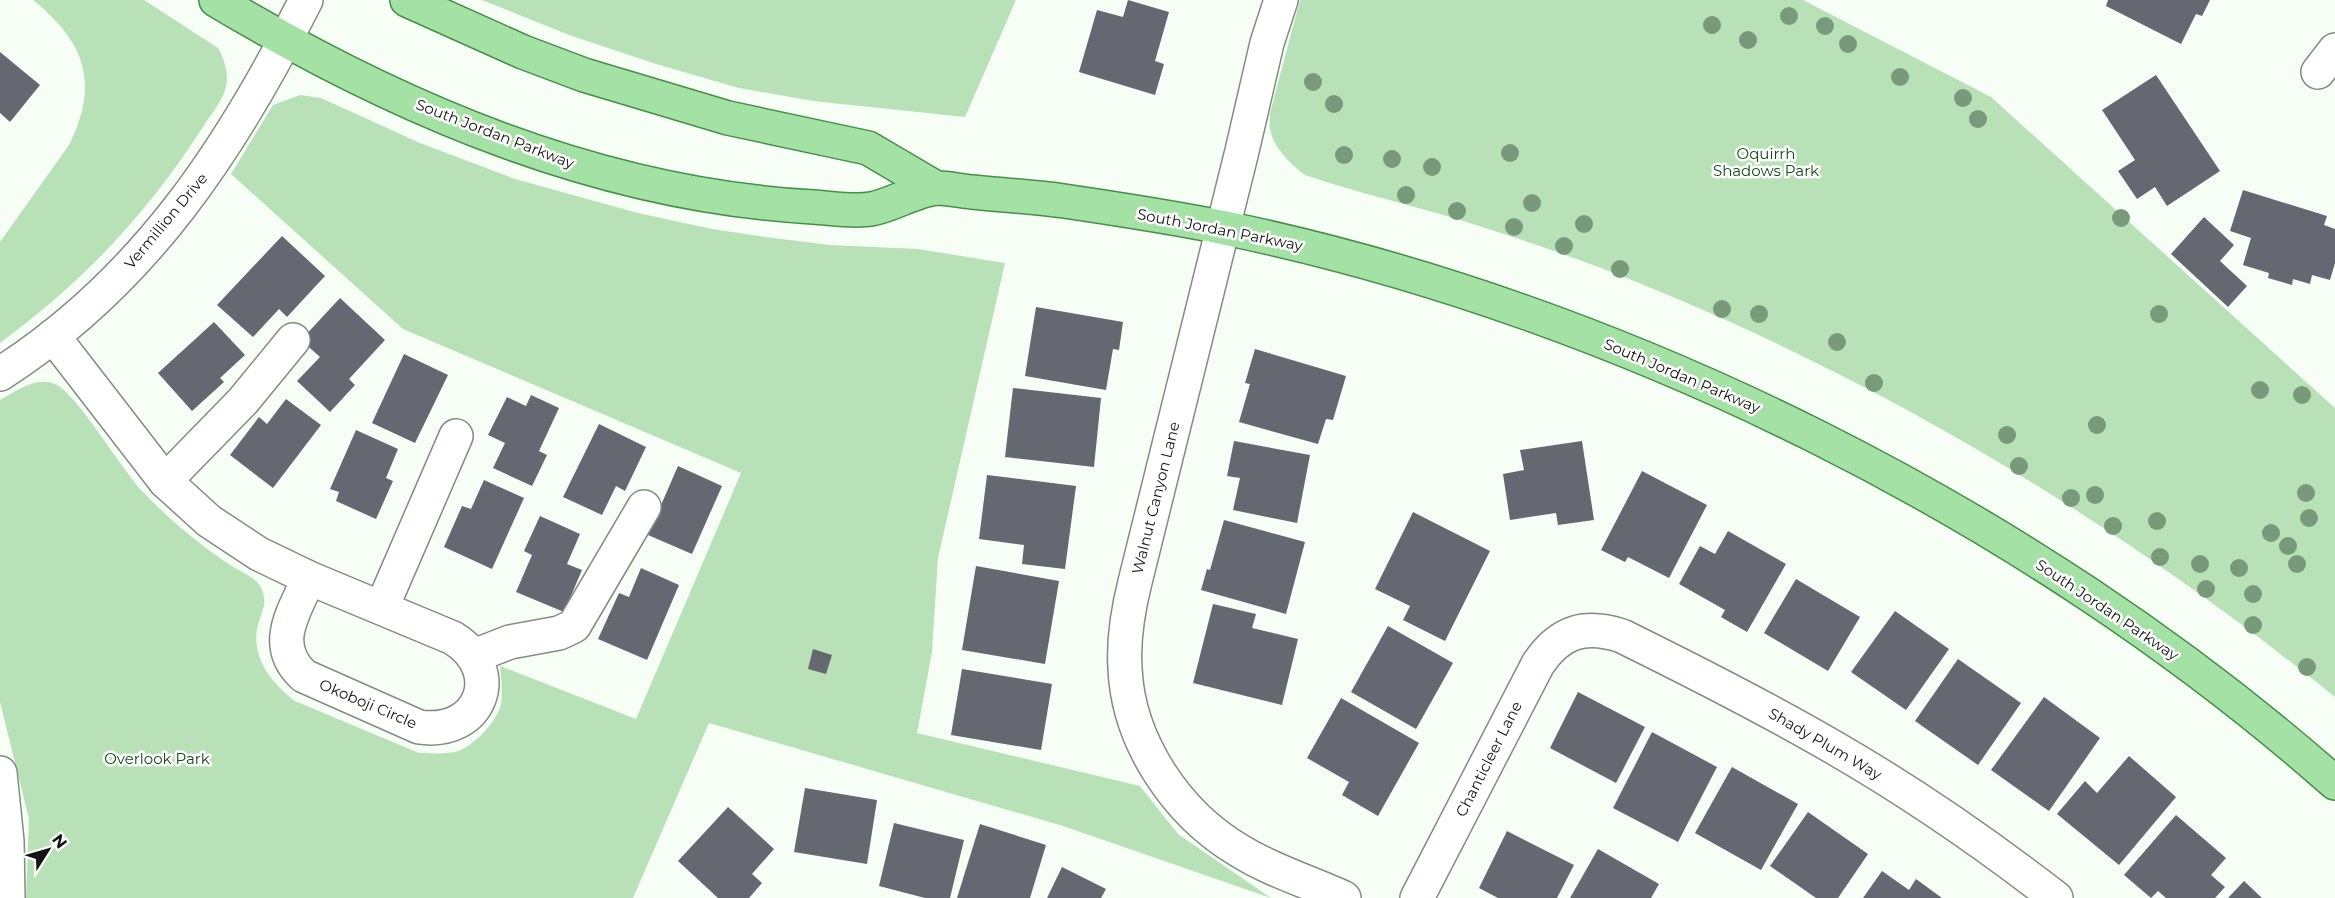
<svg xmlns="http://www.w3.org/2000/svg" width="2335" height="898" font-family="Montserrat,sans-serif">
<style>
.green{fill:#b9e1b8}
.building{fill:#656871}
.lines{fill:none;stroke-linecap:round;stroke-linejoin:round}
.minor-casing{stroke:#848b83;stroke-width:36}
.major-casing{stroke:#488d4a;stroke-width:36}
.minor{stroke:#fff;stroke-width:33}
.major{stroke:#a3e2a4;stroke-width:33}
.tree{fill:#799a7a}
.labels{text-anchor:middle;stroke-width:5;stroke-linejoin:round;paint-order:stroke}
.street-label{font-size:15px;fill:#111411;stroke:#fff}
.park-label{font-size:15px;fill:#124916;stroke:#fff}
</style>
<rect width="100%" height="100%" fill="#f6fef5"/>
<!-- green -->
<g class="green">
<path d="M 33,0 L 144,0 L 218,48 C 223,57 227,68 227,79 C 227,96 212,113 203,127 C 146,215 84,281 0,343 L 0,242 L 69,145 C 100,83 85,42 33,0 Z"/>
<path d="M 482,0 L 1016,0 L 965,117 L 813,101 L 739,88 L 656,64 L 569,35 Z"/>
<path d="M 1300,0 L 1803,0 L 1991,97 L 2335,408 L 2335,697 C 2124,527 1891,385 1639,283 C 1580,259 1518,238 1457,219 C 1407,204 1355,192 1305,175 C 1291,165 1272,146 1270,128 C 1269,123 1270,117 1270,113 Z"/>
<path d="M 300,95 L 321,98 L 420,143 L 515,179 L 638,213 L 712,229 L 759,236 L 830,245 L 918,249 L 1005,263 L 938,558 L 932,652 L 917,733 L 1140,786 L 1178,834 L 1271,898 L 1063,826 L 709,723 L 633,898 L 26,898 L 29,819 L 0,702 L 0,400 C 16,391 36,376 55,384 C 76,392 123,472 144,493 C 171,521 201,546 235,568 C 242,572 256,578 260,586 C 270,604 260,613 257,629 C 252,660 273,684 295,701 L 419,753 C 432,753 449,755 461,750 C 477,742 497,721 501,704 C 503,692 501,678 500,666 L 636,719 L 741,473 L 403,329 L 231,174 L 273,105 Z"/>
</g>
<!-- building -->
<g class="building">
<path d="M 1128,0 L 1169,12 L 1155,61 L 1164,64 L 1155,95 L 1079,72 L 1097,10 L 1123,17 Z"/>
<path d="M 2108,0 L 2210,0 L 2202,16 L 2196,14 L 2181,44 L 2106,6 Z"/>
<path d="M 0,52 L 40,85 L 10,122 L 0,113 Z"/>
<path d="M 2156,75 L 2220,171 L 2167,206 L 2155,187 L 2137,199 L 2118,171 L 2135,160 L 2102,110 Z"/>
<path d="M 2243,190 L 2327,216 L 2324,225 L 2335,229 L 2335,263 L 2330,280 L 2312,275 L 2310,284 L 2293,279 L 2292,285 L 2268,278 L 2269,273 L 2243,265 L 2251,238 L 2230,231 Z"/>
<path d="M 2204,217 L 2234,245 L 2220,261 L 2247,286 L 2228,307 L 2171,254 Z"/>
<path d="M 282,236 L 325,276 L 287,317 L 279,309 L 253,337 L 217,305 Z"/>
<path d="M 340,298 L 385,340 L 349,379 L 355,385 L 330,412 L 297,381 L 320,357 L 301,340 Z"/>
<path d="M 1036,307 L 1123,322 L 1119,350 L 1113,349 L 1106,390 L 1025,376 Z"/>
<path d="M 214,322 L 245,355 L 220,378 L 224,382 L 192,411 L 158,373 Z"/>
<path d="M 1255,349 L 1346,376 L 1333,420 L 1326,419 L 1318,444 L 1239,422 L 1250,384 L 1245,383 Z"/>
<path d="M 404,354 L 448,375 L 415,443 L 372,423 Z"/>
<path d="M 1013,388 L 1101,398 L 1094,467 L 1005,457 Z"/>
<path d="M 531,395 L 559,408 L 539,451 L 547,455 L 532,486 L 493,468 L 505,443 L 488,435 L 507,397 L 526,406 Z"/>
<path d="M 286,399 L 321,425 L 273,488 L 230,455 L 259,417 L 267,424 Z"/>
<path d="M 599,424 L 646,447 L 625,491 L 616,486 L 602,515 L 563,497 Z"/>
<path d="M 356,430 L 398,449 L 386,478 L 393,481 L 376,519 L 336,501 L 339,492 L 330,489 Z"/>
<path d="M 1234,441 L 1310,455 L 1297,523 L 1233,510 L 1240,478 L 1227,476 Z"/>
<path d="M 1582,441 L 1594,520 L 1558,525 L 1556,513 L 1510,520 L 1503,474 L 1524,470 L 1520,450 Z"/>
<path d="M 678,466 L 722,486 L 692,554 L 648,535 Z"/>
<path d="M 1642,471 L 1707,505 L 1669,578 L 1628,557 L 1625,562 L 1601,550 Z"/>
<path d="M 987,475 L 1076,486 L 1065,569 L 1022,564 L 1024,545 L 979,539 Z"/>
<path d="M 484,480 L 524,498 L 492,569 L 444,547 L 462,506 L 471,509 Z"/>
<path d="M 1413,512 L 1490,551 L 1445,641 L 1403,620 L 1410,606 L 1375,589 Z"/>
<path d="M 540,516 L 580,534 L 567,564 L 582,570 L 564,612 L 516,592 L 532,555 L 524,551 Z"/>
<path d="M 1224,520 L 1305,542 L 1286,614 L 1201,590 L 1207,569 L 1210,570 Z"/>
<path d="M 1728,531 L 1786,564 L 1747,632 L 1721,617 L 1725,610 L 1679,584 L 1700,546 L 1715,554 Z"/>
<path d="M 976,566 L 1059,581 L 1045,664 L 962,650 Z"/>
<path d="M 641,568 L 679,585 L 647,660 L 598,639 L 619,593 L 629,597 Z"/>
<path d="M 1796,579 L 1860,617 L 1828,671 L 1764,633 Z"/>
<path d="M 1213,604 L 1256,614 L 1252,628 L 1298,639 L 1282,705 L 1193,683 Z"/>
<path d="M 1895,611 L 1949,649 L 1906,710 L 1851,672 Z"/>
<path d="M 1388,626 L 1453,663 L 1416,729 L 1351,692 Z"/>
<path d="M 813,649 L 832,655 L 826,674 L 808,669 Z"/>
<path d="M 1958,659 L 2021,703 L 1978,765 L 1915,721 Z"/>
<path d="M 962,669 L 1052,684 L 1041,750 L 951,735 Z"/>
<path d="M 1578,692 L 1645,727 L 1616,783 L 1550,748 Z"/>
<path d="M 2044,697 L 2100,738 L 2049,811 L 1991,770 Z"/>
<path d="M 1341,698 L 1419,743 L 1378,816 L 1342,795 L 1349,782 L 1307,758 Z"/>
<path d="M 1652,732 L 1717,767 L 1678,842 L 1613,808 Z"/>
<path d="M 2129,756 L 2176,797 L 2119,865 L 2057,814 L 2085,781 L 2097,793 Z"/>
<path d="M 1732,767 L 1798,804 L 1761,870 L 1695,833 Z"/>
<path d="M 805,788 L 877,800 L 867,864 L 794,852 Z"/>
<path d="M 728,807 L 774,849 L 752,874 L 762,883 L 749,898 L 718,898 L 678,861 Z"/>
<path d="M 1808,812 L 1868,854 L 1838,898 L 1816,898 L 1770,866 Z"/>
<path d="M 2176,815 L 2226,858 L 2211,875 L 2225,887 L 2215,898 L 2166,898 L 2158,891 L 2151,898 L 2124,875 Z"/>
<path d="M 894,823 L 964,840 L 950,898 L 925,898 L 879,886 Z"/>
<path d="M 980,824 L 1046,845 L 1030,898 L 957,898 Z"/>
<path d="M 1507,831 L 1574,865 L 1557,898 L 1498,898 L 1479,888 Z"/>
<path d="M 1598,849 L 1659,884 L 1651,898 L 1570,898 Z"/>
<path d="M 1062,867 L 1106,889 L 1101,898 L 1047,898 Z"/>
<path d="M 1882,871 L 1909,890 L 1916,879 L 1942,898 L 1863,898 Z"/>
<path d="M 2244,881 L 2262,898 L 2228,898 Z"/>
</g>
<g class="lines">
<!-- minor casing -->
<g class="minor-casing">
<g id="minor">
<path d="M 1281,0 L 1267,43 L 1242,151 L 1135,582 C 1128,610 1123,638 1125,668 C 1128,742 1177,814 1240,851 C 1272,871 1310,882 1344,898"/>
<path d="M 2318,72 L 2335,50"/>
<path d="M 53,336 L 165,481 L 209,521 L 259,554 L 309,578 L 453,638 C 506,671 481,736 419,727 L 304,676 C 270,645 294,612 309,578"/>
<path d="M 0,374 C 144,282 231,149 306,0"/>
<path d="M 165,481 L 243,401 L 293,340"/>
<path d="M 382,607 L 456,436"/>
<path d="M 474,656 L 510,642 L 559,633 L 574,626 L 644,507"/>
<path d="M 0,773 L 7,841 L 8,898"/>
<path d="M 1417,898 L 1538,664 C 1560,631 1585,624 1622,636 C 1693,671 1764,707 1833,747 C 1911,792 1985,843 2056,898"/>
</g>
</g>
<!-- major casing -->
<g class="major-casing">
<g id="major">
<path d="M 216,0 C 398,109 598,195 813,207 C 831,208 853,212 871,209 C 893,205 915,190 937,188 C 948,188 961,191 972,192 C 1003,195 1034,197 1064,201 C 1118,209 1172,217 1225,228 C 1621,310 2032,515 2335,783"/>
<path d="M 407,0 L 523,52 L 584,75 L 728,118 L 868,148 L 936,188"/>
</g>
</g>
<!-- minor -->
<use href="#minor" class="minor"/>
<!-- major -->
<use href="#major" class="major"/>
</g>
<!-- trees -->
<g class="tree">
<circle cx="1789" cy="16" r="9"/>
<circle cx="1712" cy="25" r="9"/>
<circle cx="1825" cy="26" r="9"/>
<circle cx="1748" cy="40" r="9"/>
<circle cx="1848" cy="44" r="9"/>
<circle cx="1900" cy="77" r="9"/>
<circle cx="1313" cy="82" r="9"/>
<circle cx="1963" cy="98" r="9"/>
<circle cx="1334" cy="104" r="9"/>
<circle cx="1978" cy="119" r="9"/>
<circle cx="1510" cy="153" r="9"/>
<circle cx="1344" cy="155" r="9"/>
<circle cx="1392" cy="159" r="9"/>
<circle cx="1432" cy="167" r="9"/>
<circle cx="1406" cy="195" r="9"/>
<circle cx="1532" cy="203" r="9"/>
<circle cx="1457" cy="211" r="9"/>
<circle cx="2121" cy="218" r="9"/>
<circle cx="1584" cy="224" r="9"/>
<circle cx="1514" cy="227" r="9"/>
<circle cx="1564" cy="246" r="9"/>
<circle cx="1620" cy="269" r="9"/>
<circle cx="1722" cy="309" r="9"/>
<circle cx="1759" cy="314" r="9"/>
<circle cx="2159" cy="314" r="9"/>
<circle cx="1837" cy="342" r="9"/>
<circle cx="1874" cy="383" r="9"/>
<circle cx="2260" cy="390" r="9"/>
<circle cx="2302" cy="395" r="9"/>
<circle cx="2097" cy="425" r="9"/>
<circle cx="2007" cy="435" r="9"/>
<circle cx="2019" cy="466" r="9"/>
<circle cx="2306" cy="493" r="9"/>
<circle cx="2095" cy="495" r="9"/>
<circle cx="2071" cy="498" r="9"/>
<circle cx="2309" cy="518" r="9"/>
<circle cx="2157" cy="521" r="9"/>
<circle cx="2113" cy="526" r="9"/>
<circle cx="2271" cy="533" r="9"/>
<circle cx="2288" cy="546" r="9"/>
<circle cx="2160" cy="557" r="9"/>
<circle cx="2200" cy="564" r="9"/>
<circle cx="2297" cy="564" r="9"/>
<circle cx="2239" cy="568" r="9"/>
<circle cx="2206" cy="589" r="9"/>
<circle cx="2253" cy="594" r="9"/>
<circle cx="2253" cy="625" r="9"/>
<circle cx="2307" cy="667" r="9"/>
</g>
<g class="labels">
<!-- street labels -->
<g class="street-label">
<text transform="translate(495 134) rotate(21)" y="5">South Jordan Parkway</text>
<text transform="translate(166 221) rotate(-50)" y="5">Vermillion Drive</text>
<text transform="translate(1220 230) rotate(11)" y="5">South Jordan Parkway</text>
<text transform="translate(1682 376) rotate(23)" y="5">South Jordan Parkway</text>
<text transform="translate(1156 498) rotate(-76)" y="5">Walnut Canyon Lane</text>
<text transform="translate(2107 610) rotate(34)" y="5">South Jordan Parkway</text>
<text transform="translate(368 704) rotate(23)" y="5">Okoboji Circle</text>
<text transform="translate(1825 744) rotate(30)" y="5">Shady Plum Way</text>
<text transform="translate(1489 759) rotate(-63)" y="5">Chanticleer Lane</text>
</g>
<!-- park labels -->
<g class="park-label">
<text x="1766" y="159">Oquirrh<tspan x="1766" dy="17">Shadows Park</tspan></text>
<text x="157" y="764">Overlook Park</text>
</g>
</g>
<!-- north arrow -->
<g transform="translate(48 850) rotate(53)" stroke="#ffffff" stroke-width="4.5" paint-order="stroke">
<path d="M0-4.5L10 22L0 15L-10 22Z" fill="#111411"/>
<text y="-9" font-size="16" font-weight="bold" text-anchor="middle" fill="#111411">N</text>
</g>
</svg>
